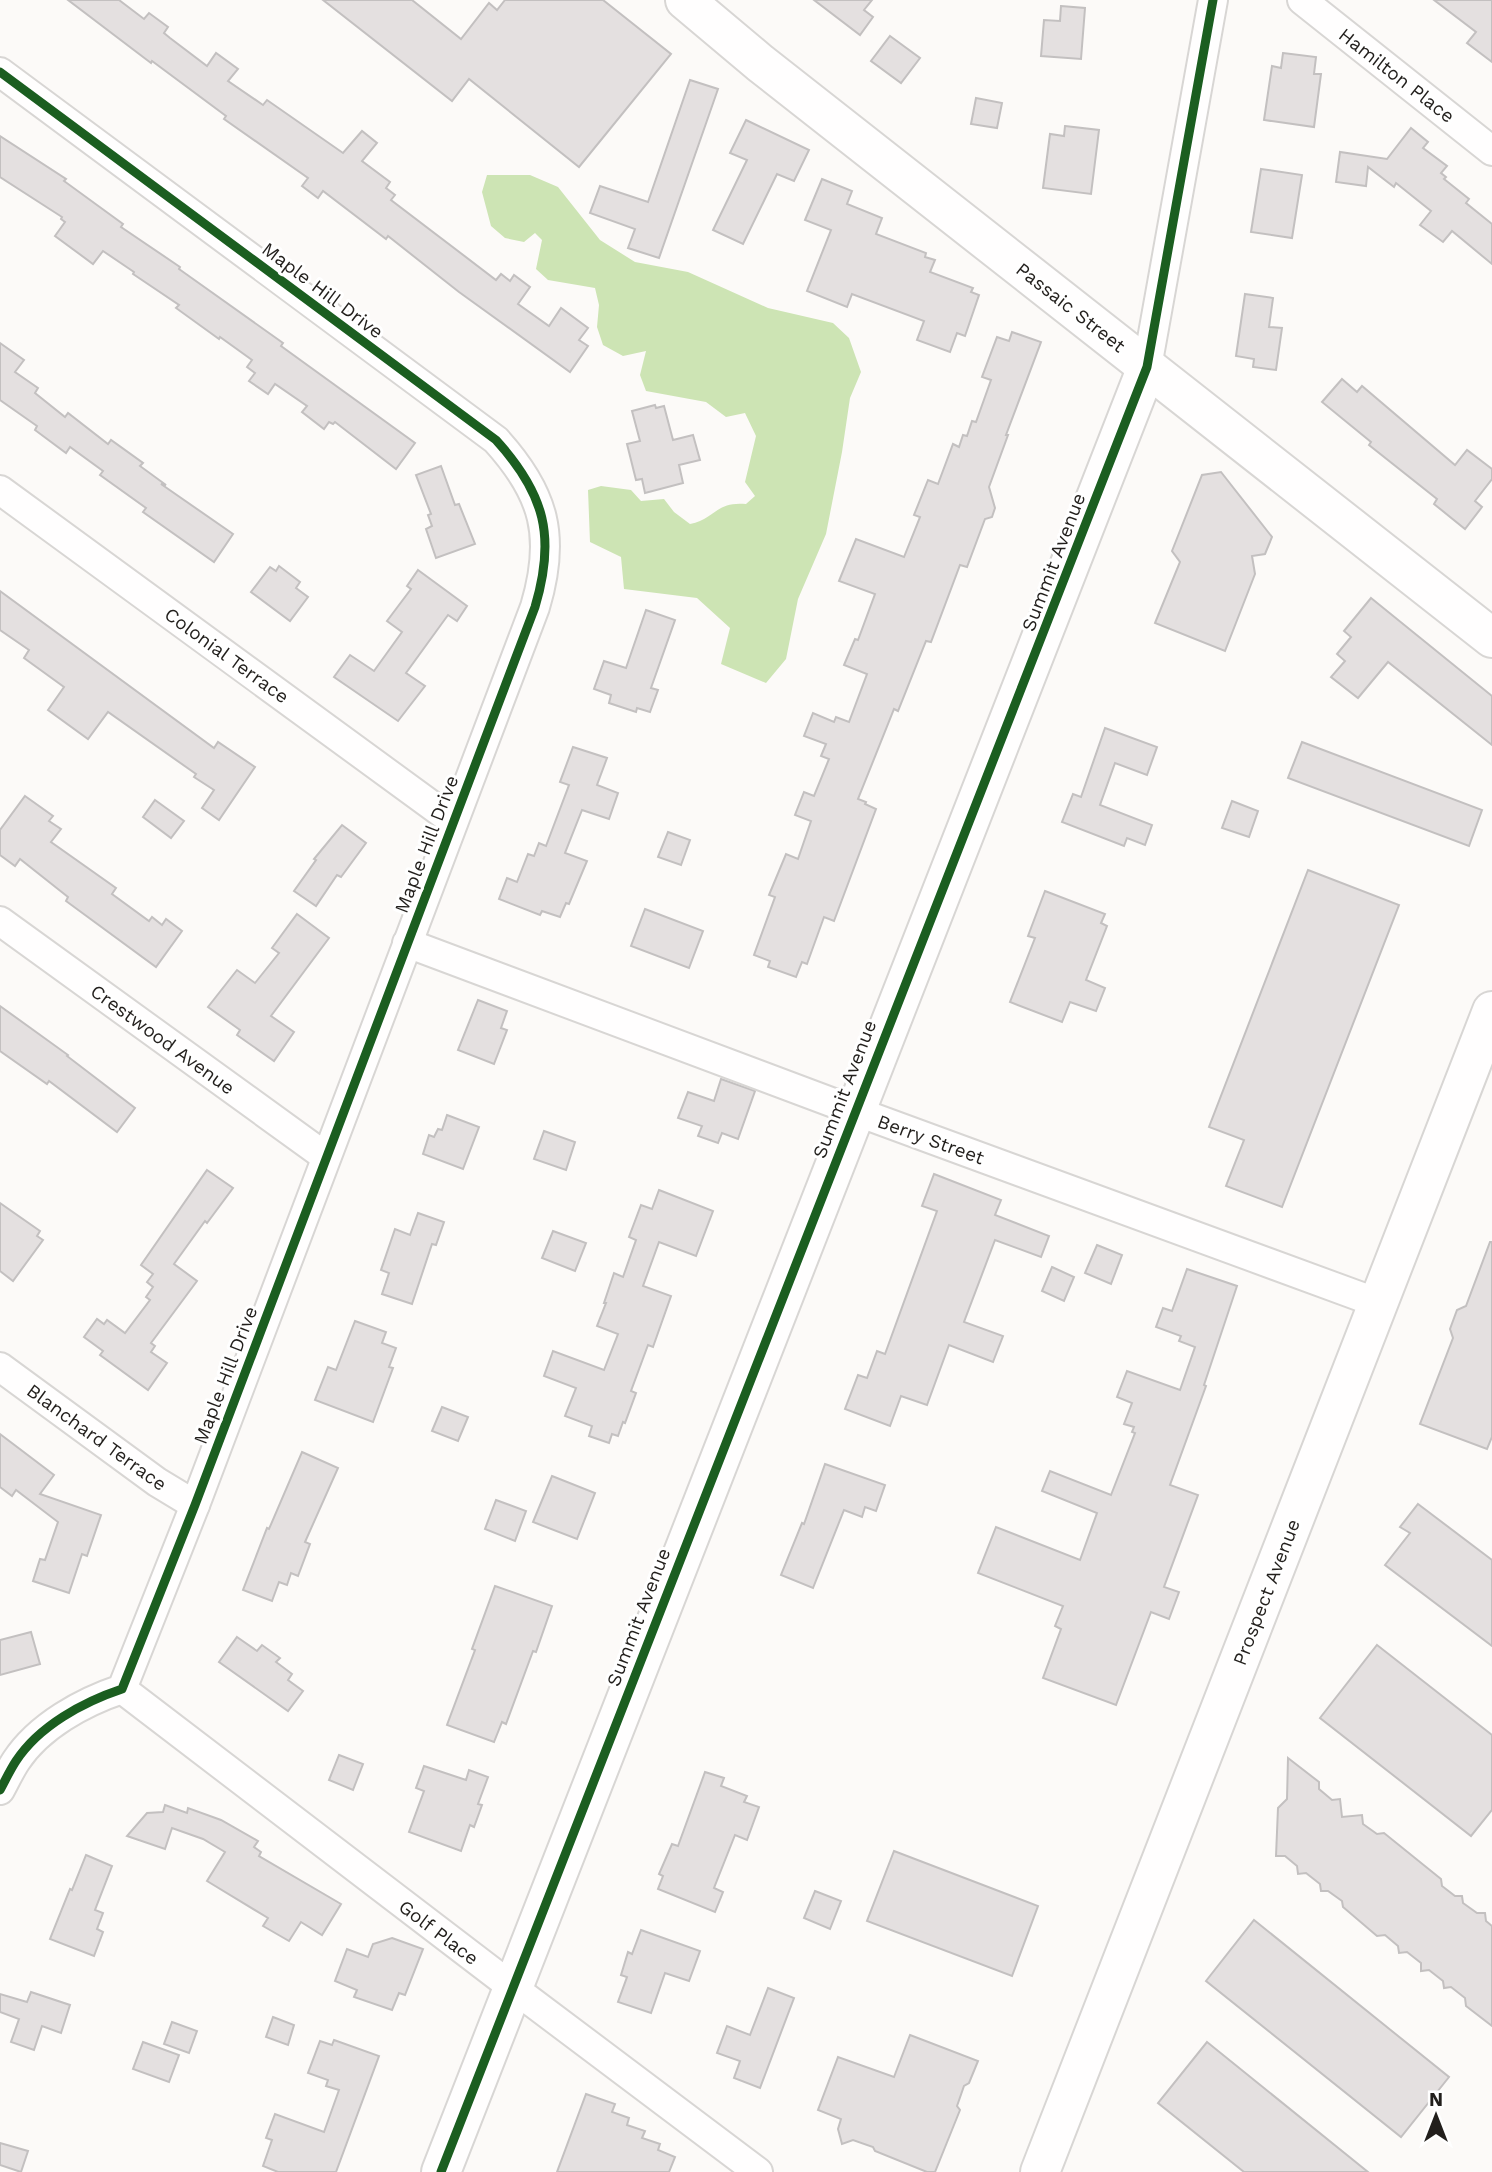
<svg xmlns="http://www.w3.org/2000/svg" width="1492" height="2172" font-family="'Work Sans',sans-serif">
<style>
.forest{fill:#cde4b4}
.building{fill:#e4e0e0;stroke:#c3c0c0;stroke-width:2}
.lines{fill:none;stroke-linecap:round;stroke-linejoin:round}
.street-casing{stroke:#d8d6d4;stroke-width:32}
.secondary-casing{stroke:#d8d6d4;stroke-width:42}
.street{stroke:#fffefe;stroke-width:28}
.secondary{stroke:#fffefe;stroke-width:38}
.cycleway-casing{stroke:#fff;stroke-width:13}
.cycleway{stroke:#1b5e20;stroke-width:9}
.labels{text-anchor:middle;stroke-width:6;stroke-linejoin:round;paint-order:stroke}
.street-label{font-size:19px;fill:#221f1c;stroke:#fff}
</style>
<rect width="100%" height="100%" fill="#fcfaf8"/>
<!-- forest -->
<path class="forest" d="M 487,175 L 530,175 L 558,187 L 600,240 L 635,262 L 688,272 L 768,308 L 833,323 L 849,338 L 861,372 L 850,398 L 842,452 L 826,534 L 798,599 L 786,659 L 766,683 L 721,664 L 730,628 L 697,598 L 624,589 L 621,557 L 590,542 L 588,490 L 601,486 L 631,490 L 641,501 L 664,499 L 674,512 L 690,524 C 715,519 716,501 746,504 L 755,496 L 745,482 L 756,436 L 745,413 L 726,417 L 706,402 L 646,391 L 640,375 L 646,351 L 623,356 L 603,345 L 597,327 L 599,305 L 595,288 L 548,280 L 536,269 L 542,240 L 535,233 L 524,242 L 505,238 L 491,226 L 482,192 Z"/>
<!-- building -->
<g class="building">
<path d="M 68,0 L 119,0 L 144,19 L 149,13 L 168,27 L 164,33 L 170,38 L 207,66 L 216,53 L 238,69 L 228,81 L 263,105 L 267,100 L 343,153 L 362,131 L 377,143 L 362,161 L 390,182 L 386,188 L 395,195 L 391,200 L 496,280 L 501,274 L 510,281 L 514,275 L 530,287 L 518,304 L 549,326 L 561,308 L 588,328 L 579,340 L 588,346 L 570,372 L 459,292 L 388,236 L 386,239 L 323,191 L 318,198 L 302,186 L 308,178 L 224,119 L 226,116 L 152,61 L 151,63 Z"/>
<path d="M 323,0 L 412,0 L 461,39 L 489,3 L 497,10 L 505,0 L 603,0 L 671,54 L 579,167 L 469,79 L 452,101 Z"/>
<path d="M 814,0 L 872,0 L 864,10 L 873,17 L 860,35 Z"/>
<path d="M 1434,0 L 1492,0 L 1492,62 L 1467,43 L 1476,32 Z"/>
<path d="M 1061,6 L 1085,8 L 1081,59 L 1041,56 L 1044,20 L 1060,21 Z"/>
<path d="M 890,36 L 920,58 L 901,83 L 871,61 Z"/>
<path d="M 1283,53 L 1316,57 L 1314,74 L 1321,74 L 1314,127 L 1264,120 L 1272,66 L 1281,68 Z"/>
<path d="M 690,80 L 718,89 L 659,258 L 628,248 L 635,229 L 590,213 L 600,186 L 648,202 Z"/>
<path d="M 976,98 L 1002,103 L 997,128 L 971,124 Z"/>
<path d="M 746,120 L 809,150 L 794,181 L 777,174 L 743,244 L 713,230 L 747,160 L 730,153 Z"/>
<path d="M 1065,126 L 1099,130 L 1091,194 L 1043,188 L 1050,134 L 1064,136 Z"/>
<path d="M 1411,128 L 1428,142 L 1423,148 L 1447,166 L 1441,173 L 1446,177 L 1444,179 L 1469,199 L 1466,203 L 1492,224 L 1492,264 L 1452,231 L 1443,242 L 1420,225 L 1431,211 L 1396,183 L 1394,187 L 1368,167 L 1366,186 L 1336,182 L 1340,152 L 1387,159 Z"/>
<path d="M 0,136 L 66,179 L 64,181 L 123,224 L 121,227 L 180,267 L 179,269 L 283,343 L 281,346 L 415,443 L 396,469 L 335,422 L 333,424 L 329,422 L 324,429 L 302,412 L 307,406 L 275,384 L 268,394 L 249,381 L 255,373 L 247,367 L 252,360 L 220,337 L 219,339 L 176,308 L 179,305 L 133,274 L 134,272 L 103,251 L 93,264 L 55,236 L 65,222 L 61,219 L 62,217 L 0,177 Z"/>
<path d="M 1261,169 L 1302,175 L 1292,238 L 1251,232 Z"/>
<path d="M 822,179 L 852,191 L 847,204 L 882,218 L 876,234 L 926,253 L 925,257 L 935,260 L 930,272 L 973,288 L 971,292 L 979,295 L 965,336 L 957,333 L 950,352 L 917,340 L 924,321 L 852,294 L 847,307 L 807,291 L 831,230 L 805,220 Z"/>
<path d="M 1245,294 L 1273,298 L 1269,327 L 1282,328 L 1276,370 L 1253,367 L 1254,359 L 1236,356 Z"/>
<path d="M 1012,332 L 1041,342 L 1006,435 L 1008,435 L 989,487 L 995,508 L 992,517 L 985,519 L 967,567 L 960,565 L 931,642 L 926,641 L 898,711 L 894,709 L 858,799 L 866,802 L 865,804 L 876,809 L 834,921 L 824,917 L 807,964 L 802,962 L 796,977 L 768,967 L 770,961 L 754,955 L 775,897 L 769,895 L 786,854 L 798,859 L 811,821 L 795,815 L 804,792 L 814,796 L 829,759 L 821,756 L 826,744 L 804,736 L 813,713 L 834,722 L 836,717 L 849,722 L 867,674 L 844,665 L 855,639 L 858,640 L 875,594 L 839,581 L 856,539 L 904,557 L 920,517 L 914,515 L 928,480 L 938,484 L 953,444 L 959,447 L 963,435 L 967,436 L 972,421 L 976,422 L 991,380 L 982,377 L 997,337 L 1009,341 Z"/>
<path d="M 0,343 L 24,360 L 15,372 L 38,388 L 35,393 L 65,417 L 68,413 L 108,444 L 111,440 L 143,463 L 140,466 L 166,485 L 161,484 L 233,534 L 214,562 L 143,512 L 146,508 L 100,475 L 103,471 L 70,447 L 66,453 L 35,430 L 37,426 L 0,400 Z"/>
<path d="M 1342,379 L 1357,392 L 1362,386 L 1455,465 L 1467,450 L 1492,469 L 1492,479 L 1475,501 L 1482,507 L 1465,529 L 1434,504 L 1437,499 L 1369,445 L 1371,442 L 1322,402 Z"/>
<path d="M 655,405 L 656,408 L 664,406 L 673,440 L 693,435 L 700,460 L 679,465 L 683,483 L 645,493 L 642,479 L 636,480 L 627,444 L 640,441 L 632,411 Z"/>
<path d="M 441,466 L 455,505 L 459,504 L 475,544 L 436,558 L 426,529 L 432,526 L 428,515 L 431,514 L 416,475 Z"/>
<path d="M 1221,472 L 1272,537 L 1265,554 L 1252,556 L 1255,574 L 1225,651 L 1155,623 L 1180,562 L 1172,551 L 1202,475 Z"/>
<path d="M 279,566 L 300,582 L 296,588 L 308,597 L 290,621 L 251,592 L 270,567 L 276,571 Z"/>
<path d="M 418,570 L 467,606 L 457,621 L 448,615 L 406,673 L 425,686 L 398,721 L 334,677 L 350,655 L 374,671 L 402,632 L 387,621 L 411,589 L 407,586 Z"/>
<path d="M 0,591 L 214,748 L 218,742 L 255,767 L 219,820 L 202,808 L 214,790 L 194,777 L 196,774 L 108,712 L 88,739 L 48,710 L 64,687 L 24,658 L 29,650 L 0,630 Z"/>
<path d="M 1371,598 L 1492,696 L 1492,745 L 1388,662 L 1358,698 L 1331,677 L 1345,661 L 1337,654 L 1351,637 L 1344,631 Z"/>
<path d="M 646,610 L 675,620 L 651,688 L 658,690 L 650,712 L 637,708 L 636,712 L 609,703 L 611,695 L 594,689 L 604,661 L 626,668 Z"/>
<path d="M 1105,728 L 1157,747 L 1147,775 L 1115,763 L 1100,805 L 1152,825 L 1145,845 L 1127,838 L 1124,846 L 1062,822 L 1073,794 L 1081,797 Z"/>
<path d="M 1302,742 L 1482,810 L 1469,846 L 1288,778 Z"/>
<path d="M 573,747 L 607,758 L 597,785 L 618,793 L 609,819 L 582,810 L 565,853 L 587,861 L 569,904 L 566,903 L 560,917 L 542,911 L 540,915 L 499,899 L 507,878 L 517,882 L 528,854 L 534,856 L 539,843 L 546,846 L 569,785 L 560,782 Z"/>
<path d="M 25,796 L 53,816 L 49,821 L 61,829 L 51,842 L 116,888 L 112,894 L 149,921 L 152,917 L 162,925 L 166,919 L 182,931 L 156,967 L 66,901 L 68,897 L 20,859 L 15,866 L 0,855 L 0,830 Z"/>
<path d="M 155,800 L 184,821 L 171,838 L 143,817 Z"/>
<path d="M 1232,801 L 1258,811 L 1249,837 L 1222,828 Z"/>
<path d="M 342,825 L 366,843 L 341,877 L 337,875 L 316,906 L 294,891 L 316,860 L 314,859 Z"/>
<path d="M 668,832 L 690,840 L 681,865 L 658,857 Z"/>
<path d="M 1308,870 L 1399,905 L 1282,1207 L 1226,1186 L 1244,1140 L 1209,1127 Z"/>
<path d="M 1045,891 L 1105,914 L 1101,923 L 1107,926 L 1086,980 L 1105,988 L 1096,1011 L 1070,1002 L 1062,1022 L 1010,1002 L 1035,938 L 1028,936 Z"/>
<path d="M 645,909 L 703,931 L 689,968 L 631,946 Z"/>
<path d="M 297,914 L 329,938 L 271,1016 L 294,1032 L 274,1061 L 237,1035 L 240,1030 L 208,1007 L 237,970 L 255,983 L 279,953 L 272,948 Z"/>
<path d="M 478,1000 L 507,1011 L 501,1028 L 507,1030 L 494,1064 L 458,1050 Z"/>
<path d="M 0,1006 L 68,1055 L 67,1056 L 135,1108 L 117,1132 L 49,1081 L 47,1084 L 0,1051 Z"/>
<path d="M 721,1079 L 755,1091 L 738,1139 L 722,1133 L 718,1143 L 698,1136 L 702,1126 L 678,1118 L 688,1092 L 714,1101 Z"/>
<path d="M 447,1115 L 479,1127 L 463,1169 L 423,1154 L 429,1135 L 434,1137 L 438,1129 L 442,1130 Z"/>
<path d="M 544,1131 L 575,1142 L 566,1170 L 534,1159 Z"/>
<path d="M 207,1170 L 233,1188 L 207,1223 L 205,1221 L 174,1264 L 197,1281 L 151,1343 L 155,1346 L 151,1352 L 167,1363 L 148,1390 L 100,1355 L 103,1351 L 84,1337 L 97,1319 L 104,1324 L 107,1320 L 125,1333 L 150,1300 L 146,1297 L 153,1287 L 147,1282 L 153,1274 L 141,1265 Z"/>
<path d="M 934,1174 L 1001,1200 L 995,1215 L 1049,1236 L 1041,1257 L 995,1240 L 964,1322 L 1003,1336 L 993,1362 L 949,1345 L 927,1405 L 901,1396 L 890,1426 L 845,1409 L 858,1375 L 867,1378 L 877,1351 L 885,1354 L 937,1211 L 922,1206 Z"/>
<path d="M 659,1190 L 713,1211 L 696,1256 L 659,1242 L 643,1286 L 671,1296 L 653,1347 L 648,1345 L 631,1391 L 636,1393 L 625,1423 L 623,1422 L 618,1436 L 612,1434 L 609,1443 L 589,1436 L 592,1426 L 565,1416 L 576,1388 L 544,1376 L 553,1351 L 604,1370 L 618,1334 L 597,1326 L 606,1303 L 604,1303 L 614,1273 L 623,1277 L 636,1240 L 629,1237 L 641,1205 L 652,1209 Z"/>
<path d="M 0,1203 L 40,1231 L 37,1236 L 43,1240 L 13,1281 L 0,1271 Z"/>
<path d="M 418,1213 L 444,1222 L 436,1245 L 432,1244 L 412,1304 L 382,1294 L 389,1273 L 381,1270 L 395,1229 L 410,1235 Z"/>
<path d="M 553,1231 L 586,1243 L 575,1271 L 542,1258 Z"/>
<path d="M 1490,1242 L 1492,1242 L 1492,1437 L 1487,1449 L 1420,1424 L 1453,1338 L 1450,1329 L 1457,1310 L 1466,1306 Z"/>
<path d="M 1097,1245 L 1122,1255 L 1111,1284 L 1085,1273 Z"/>
<path d="M 1052,1267 L 1074,1277 L 1064,1301 L 1042,1291 Z"/>
<path d="M 1187,1269 L 1237,1286 L 1204,1385 L 1206,1386 L 1170,1485 L 1198,1495 L 1164,1587 L 1179,1592 L 1169,1619 L 1151,1612 L 1116,1705 L 1043,1678 L 1061,1629 L 1055,1626 L 1063,1606 L 978,1573 L 996,1527 L 1080,1560 L 1097,1513 L 1042,1491 L 1050,1471 L 1111,1495 L 1135,1433 L 1132,1432 L 1134,1427 L 1124,1424 L 1132,1403 L 1117,1397 L 1127,1371 L 1180,1390 L 1195,1347 L 1179,1341 L 1181,1336 L 1156,1327 L 1163,1308 L 1172,1311 Z"/>
<path d="M 355,1321 L 386,1332 L 382,1343 L 396,1348 L 389,1367 L 393,1368 L 373,1422 L 315,1400 L 328,1367 L 336,1370 Z"/>
<path d="M 442,1407 L 468,1417 L 458,1441 L 432,1431 Z"/>
<path d="M 0,1434 L 54,1475 L 40,1494 L 101,1515 L 87,1556 L 82,1554 L 69,1593 L 33,1581 L 40,1559 L 45,1560 L 58,1522 L 16,1490 L 12,1496 L 0,1487 Z"/>
<path d="M 302,1452 L 338,1468 L 305,1542 L 310,1544 L 298,1576 L 291,1573 L 287,1585 L 279,1582 L 272,1601 L 243,1590 L 267,1528 L 269,1529 Z"/>
<path d="M 825,1464 L 885,1485 L 876,1511 L 865,1507 L 862,1517 L 844,1510 L 813,1588 L 781,1575 L 802,1523 L 804,1524 Z"/>
<path d="M 552,1476 L 595,1493 L 577,1539 L 533,1522 Z"/>
<path d="M 496,1500 L 526,1511 L 515,1541 L 485,1529 Z"/>
<path d="M 1418,1504 L 1492,1560 L 1492,1646 L 1385,1565 L 1410,1533 L 1400,1527 Z"/>
<path d="M 495,1586 L 552,1606 L 536,1652 L 533,1651 L 506,1724 L 502,1722 L 494,1742 L 447,1725 L 475,1650 L 472,1649 Z"/>
<path d="M 31,1632 L 40,1664 L 0,1675 L 0,1640 Z"/>
<path d="M 237,1637 L 257,1651 L 262,1645 L 280,1658 L 276,1662 L 292,1674 L 288,1680 L 303,1691 L 288,1711 L 219,1662 Z"/>
<path d="M 1377,1645 L 1492,1735 L 1492,1810 L 1471,1836 L 1320,1718 Z"/>
<path d="M 339,1755 L 363,1764 L 353,1790 L 329,1780 Z"/>
<path d="M 1288,1758 L 1319,1782 L 1319,1789 L 1332,1800 L 1340,1799 L 1342,1817 L 1362,1815 L 1363,1824 L 1377,1834 L 1384,1833 L 1441,1879 L 1442,1886 L 1455,1896 L 1462,1896 L 1463,1903 L 1477,1913 L 1485,1913 L 1486,1921 L 1492,1926 L 1492,2026 L 1466,2006 L 1465,1998 L 1451,1987 L 1444,1988 L 1443,1981 L 1429,1970 L 1421,1971 L 1421,1963 L 1407,1952 L 1399,1953 L 1398,1946 L 1385,1935 L 1377,1936 L 1343,1907 L 1342,1901 L 1328,1891 L 1321,1891 L 1320,1884 L 1306,1873 L 1298,1874 L 1297,1866 L 1285,1856 L 1276,1856 L 1278,1808 L 1287,1799 Z"/>
<path d="M 424,1766 L 466,1780 L 469,1770 L 488,1777 L 478,1804 L 482,1805 L 474,1827 L 470,1825 L 461,1851 L 409,1832 L 424,1791 L 416,1788 Z"/>
<path d="M 705,1772 L 724,1778 L 721,1786 L 747,1796 L 744,1802 L 759,1807 L 747,1840 L 735,1835 L 714,1888 L 723,1892 L 715,1912 L 658,1889 L 663,1876 L 659,1874 L 672,1844 L 678,1846 Z"/>
<path d="M 165,1805 L 187,1813 L 188,1808 L 221,1820 L 258,1841 L 254,1847 L 261,1852 L 259,1856 L 341,1904 L 322,1935 L 301,1922 L 289,1941 L 263,1926 L 268,1918 L 207,1881 L 225,1852 L 203,1839 L 172,1828 L 165,1849 L 127,1836 L 147,1813 L 163,1812 Z"/>
<path d="M 894,1851 L 1038,1906 L 1012,1976 L 867,1921 Z"/>
<path d="M 86,1855 L 112,1866 L 95,1910 L 103,1913 L 97,1929 L 103,1932 L 94,1956 L 50,1939 L 70,1889 L 72,1890 Z"/>
<path d="M 815,1891 L 841,1901 L 830,1929 L 804,1918 Z"/>
<path d="M 1254,1920 L 1449,2077 L 1401,2137 L 1206,1981 Z"/>
<path d="M 641,1930 L 700,1951 L 689,1981 L 665,1973 L 651,2013 L 618,2002 L 627,1977 L 621,1975 L 628,1952 L 632,1954 Z"/>
<path d="M 392,1938 L 423,1949 L 405,1995 L 399,1993 L 392,2010 L 354,1997 L 357,1990 L 335,1981 L 347,1949 L 368,1957 L 373,1944 Z"/>
<path d="M 768,1988 L 794,1998 L 760,2088 L 734,2078 L 740,2061 L 717,2053 L 727,2026 L 750,2035 Z"/>
<path d="M 31,1992 L 70,2005 L 61,2033 L 42,2026 L 34,2050 L 11,2042 L 19,2019 L 0,2012 L 0,1994 L 27,2002 Z"/>
<path d="M 273,2017 L 294,2025 L 288,2045 L 266,2037 Z"/>
<path d="M 172,2022 L 197,2031 L 189,2053 L 164,2044 Z"/>
<path d="M 910,2035 L 978,2061 L 969,2083 L 964,2086 L 957,2106 L 960,2110 L 935,2172 L 927,2172 L 875,2151 L 873,2147 L 853,2140 L 842,2144 L 838,2129 L 841,2119 L 818,2110 L 838,2057 L 894,2077 Z"/>
<path d="M 334,2040 L 379,2056 L 336,2172 L 278,2172 L 263,2166 L 272,2140 L 266,2138 L 275,2114 L 324,2132 L 339,2090 L 326,2086 L 328,2080 L 308,2073 L 320,2041 L 332,2045 Z"/>
<path d="M 143,2042 L 179,2055 L 169,2082 L 133,2069 Z"/>
<path d="M 1207,2042 L 1368,2172 L 1244,2172 L 1158,2103 Z"/>
<path d="M 586,2094 L 615,2104 L 612,2112 L 629,2118 L 627,2125 L 645,2131 L 642,2138 L 660,2144 L 658,2150 L 675,2157 L 669,2172 L 557,2172 Z"/>
<path d="M 0,2143 L 28,2151 L 21,2172 L 0,2165 Z"/>
</g>
<g class="lines">
<!-- street casing -->
<g class="street-casing">
<g id="street">
<path d="M 1302,0 L 1492,151"/>
<path d="M 0,72 L 496,440 C 545,494 556,537 535,607 L 195,1505 L 122,1689 C 83,1702 39,1726 16,1761 C 10,1770 5,1781 0,1790"/>
<path d="M 1147,367 L 1213,0"/>
<path d="M 0,490 L 453,821"/>
<path d="M 0,921 L 326,1157"/>
<path d="M 407,943 L 855,1111 L 1378,1303"/>
<path d="M 0,1367 L 157,1482 L 195,1505"/>
<path d="M 122,1689 L 512,1987 L 758,2172"/>
</g>
</g>
<!-- secondary casing -->
<g class="secondary-casing">
<g id="secondary">
<path d="M 685,0 L 760,63 L 1492,638"/>
<path d="M 441,2172 L 1147,367"/>
<path d="M 1040,2172 L 1492,1011"/>
</g>
</g>
<!-- street -->
<use href="#street" class="street"/>
<!-- secondary -->
<use href="#secondary" class="secondary"/>
<!-- cycleway casing -->
<g class="cycleway-casing">
<g id="cycleway">
<path d="M 0,72 L 496,440 C 545,494 556,537 535,607 L 195,1505 L 122,1689 C 83,1702 39,1726 16,1761 C 10,1770 5,1781 0,1790"/>
<path d="M 441,2172 L 1147,367 L 1213,0"/>
</g>
</g>
<!-- cycleway -->
<use href="#cycleway" class="cycleway"/>
</g>
<g class="labels">
<!-- street labels -->
<g class="street-label">
<text transform="translate(1397 75) rotate(38)" y="7">Hamilton Place</text>
<text transform="translate(323 290) rotate(37)" y="7">Maple Hill Drive</text>
<text transform="translate(1071 307) rotate(38)" y="7">Passaic Street</text>
<text transform="translate(1053 562) rotate(-69)" y="7">Summit Avenue</text>
<text transform="translate(227 655) rotate(36)" y="7">Colonial Terrace</text>
<text transform="translate(426 844) rotate(-69)" y="7">Maple Hill Drive</text>
<text transform="translate(163 1039) rotate(36)" y="7">Crestwood Avenue</text>
<text transform="translate(844 1089) rotate(-69)" y="7">Summit Avenue</text>
<text transform="translate(931 1139) rotate(20)" y="7">Berry Street</text>
<text transform="translate(225 1375) rotate(-69)" y="7">Maple Hill Drive</text>
<text transform="translate(97 1437) rotate(36)" y="7">Blanchard Terrace</text>
<text transform="translate(1266 1592) rotate(-69)" y="7">Prospect Avenue</text>
<text transform="translate(638 1617) rotate(-69)" y="7">Summit Avenue</text>
<text transform="translate(439 1932) rotate(37)" y="7">Golf Place</text>
</g>
</g>
<!-- north arrow -->
<g transform="translate(1436 2116)" stroke="#ffffff" stroke-width="5" paint-order="stroke">
<path d="M0-5L12 26L0 18L-12 26Z" fill="#221f1c"/>
<text y="-10" font-size="19" font-weight="bold" text-anchor="middle" fill="#221f1c">N</text>
</g>
</svg>
